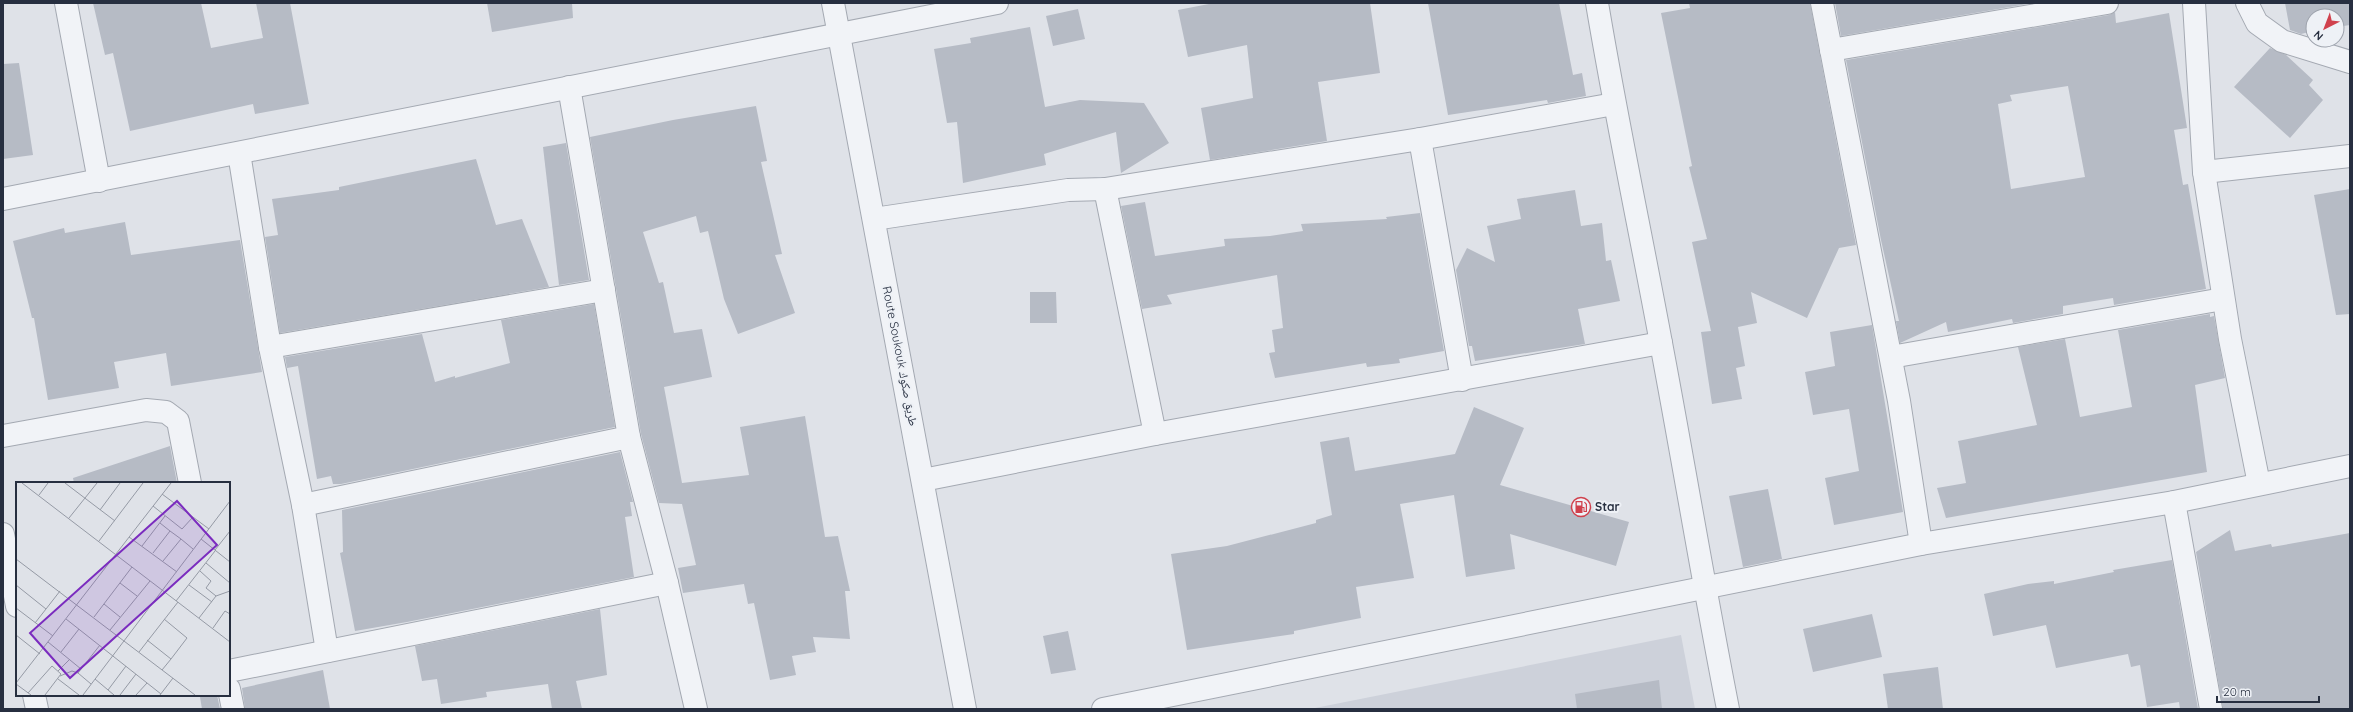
<svg xmlns="http://www.w3.org/2000/svg" width="2353" height="712" font-family="Quicksand,'Noto Naskh Arabic',sans-serif">
<style>
.built{fill:#cdd1da}
.building{fill:#b6bbc5;fill-rule:evenodd}
.lines{fill:none;stroke-linecap:round;stroke-linejoin:round}
.minor-casing{stroke:#a4a9b2;stroke-width:24}
.tertiary-casing{stroke:#a4a9b2;stroke-width:24}
.minor{stroke:#f1f3f7;stroke-width:22}
.tertiary{stroke:#f1f3f7;stroke-width:22}
.labels{text-anchor:middle;stroke-width:4;stroke-linejoin:round;paint-order:stroke}
.street-label{font-size:12px;fill:#272f40;stroke:#eef1f6}
.poi-label{font-size:12px;font-weight:bold;fill:#272f40;stroke:#eef1f6;text-anchor:start}
.inset-road{fill:none;stroke:#959aa5;stroke-width:1}
.view{fill:#7b2cbf;fill-opacity:0.15;stroke:#7b2cbf;stroke-width:2}
.inset-edge{fill:none;stroke:#272f40;stroke-width:2}
</style>
<rect width="100%" height="100%" fill="#dfe2e8"/>
<!-- built -->
<path class="built" d="M 1681,635 L 1695,709 L 1310,709 Z"/>
<!-- building -->
<g class="building">
<path d="M 93,3 L 201,3 L 211,48 L 263,38 L 256,3 L 290,3 L 309,104 L 255,114 L 253,104 L 130,131 L 113,53 L 105,55 Z"/>
<path d="M 487,3 L 572,3 L 573,18 L 492,32 Z"/>
<path d="M 1214,3 L 1370,3 L 1380,73 L 1318,82 L 1327,141 L 1210,160 L 1201,108 L 1253,98 L 1247,45 L 1188,57 L 1178,10 Z"/>
<path d="M 1428,3 L 1559,3 L 1573,75 L 1582,73 L 1586,96 L 1548,103 L 1547,100 L 1448,115 Z"/>
<path d="M 1689,3 L 1810,3 L 1856,245 L 1839,248 L 1807,318 L 1751,292 L 1757,323 L 1738,327 L 1745,366 L 1736,368 L 1742,399 L 1712,404 L 1701,332 L 1711,331 L 1692,242 L 1707,239 L 1689,167 L 1692,166 L 1661,13 L 1690,8 Z"/>
<path d="M 1835,3 L 2033,3 L 1841,36 Z"/>
<path d="M 2285,3 L 2350,3 L 2350,25 L 2337,27 L 2337,16 L 2313,16 L 2313,31 L 2301,34 L 2290,30 Z"/>
<path d="M 1078,9 L 1085,39 L 1053,46 L 1046,16 Z"/>
<path d="M 2115,12 L 2116,23 L 2169,13 L 2187,128 L 2174,130 L 2183,185 L 2188,184 L 2206,289 L 2114,305 L 2113,298 L 2063,306 L 2063,314 L 2013,323 L 2012,319 L 1948,332 L 1946,322 L 1900,343 L 1896,321 L 1899,321 L 1881,240 L 1846,60 L 2109,15 ZM 2068,86 L 2085,177 L 2011,189 L 1998,104 L 2012,101 L 2010,95 Z"/>
<path d="M 1030,27 L 1045,107 L 1080,100 L 1144,103 L 1169,143 L 1121,173 L 1116,132 L 1044,154 L 1046,165 L 963,183 L 957,122 L 947,123 L 934,49 L 971,43 L 970,38 Z"/>
<path d="M 2270,48 L 2286,55 L 2313,80 L 2309,85 L 2323,100 L 2290,138 L 2234,87 Z"/>
<path d="M 19,63 L 33,155 L 3,159 L 3,64 Z"/>
<path d="M 756,106 L 767,161 L 761,162 L 782,254 L 775,255 L 795,313 L 738,334 L 724,299 L 708,231 L 700,233 L 696,216 L 643,232 L 659,283 L 663,282 L 674,333 L 702,329 L 712,377 L 664,387 L 682,483 L 749,475 L 740,427 L 805,416 L 825,537 L 838,536 L 850,591 L 845,591 L 850,639 L 813,637 L 816,652 L 792,656 L 796,675 L 770,680 L 754,603 L 748,604 L 744,584 L 683,593 L 678,568 L 696,565 L 682,504 L 659,503 L 641,434 L 590,137 L 673,120 Z"/>
<path d="M 566,143 L 589,280 L 559,285 L 543,147 Z"/>
<path d="M 476,159 L 496,225 L 522,219 L 549,287 L 280,333 L 265,237 L 278,235 L 272,199 L 339,190 L 339,187 Z"/>
<path d="M 2350,189 L 2350,314 L 2336,315 L 2314,195 Z"/>
<path d="M 1575,190 L 1581,226 L 1602,223 L 1606,261 L 1611,260 L 1620,301 L 1578,309 L 1585,344 L 1475,361 L 1472,346 L 1469,346 L 1456,270 L 1467,248 L 1495,262 L 1487,226 L 1521,219 L 1517,199 Z"/>
<path d="M 1145,202 L 1155,256 L 1225,246 L 1224,239 L 1270,236 L 1303,231 L 1301,224 L 1387,219 L 1386,217 L 1420,213 L 1444,351 L 1399,359 L 1400,363 L 1367,367 L 1366,363 L 1275,378 L 1269,353 L 1275,352 L 1272,330 L 1283,328 L 1277,275 L 1167,295 L 1172,304 L 1142,309 L 1121,206 Z"/>
<path d="M 125,222 L 131,255 L 240,240 L 262,372 L 171,386 L 166,353 L 114,362 L 119,388 L 48,400 L 34,318 L 32,318 L 13,241 L 64,228 L 65,233 Z"/>
<path d="M 1030,292 L 1056,292 L 1057,323 L 1030,323 Z"/>
<path d="M 594,304 L 615,427 L 341,484 L 333,484 L 331,476 L 317,479 L 298,366 L 287,368 L 285,357 L 422,334 L 435,382 L 455,376 L 455,378 L 510,363 L 501,320 Z"/>
<path d="M 2210,314 L 2210,317 L 2214,316 L 2225,378 L 2195,385 L 2207,472 L 1946,518 L 1937,488 L 1966,483 L 1958,441 L 2037,425 L 2018,347 L 2065,339 L 2080,417 L 2132,407 L 2118,330 Z"/>
<path d="M 1872,325 L 1903,512 L 1834,525 L 1825,478 L 1859,471 L 1849,409 L 1813,415 L 1805,372 L 1835,366 L 1830,332 Z"/>
<path d="M 1474,407 L 1524,428 L 1500,485 L 1629,522 L 1616,566 L 1510,534 L 1515,569 L 1466,577 L 1454,495 L 1400,504 L 1414,578 L 1356,587 L 1361,618 L 1294,631 L 1294,634 L 1187,650 L 1171,554 L 1227,546 L 1316,523 L 1316,520 L 1332,515 L 1320,442 L 1349,437 L 1355,471 L 1455,454 Z"/>
<path d="M 170,446 L 177,483 L 74,483 L 73,478 Z"/>
<path d="M 620,452 L 633,502 L 630,502 L 632,516 L 625,517 L 634,577 L 407,622 L 355,631 L 340,553 L 343,552 L 342,510 Z"/>
<path d="M 1768,489 L 1782,559 L 1743,567 L 1729,496 Z"/>
<path d="M 2230,530 L 2235,551 L 2271,544 L 2272,547 L 2350,533 L 2350,709 L 2223,709 L 2196,552 Z"/>
<path d="M 2172,560 L 2198,709 L 2180,709 L 2179,702 L 2147,707 L 2140,665 L 2131,667 L 2128,654 L 2056,668 L 2046,625 L 1993,636 L 1984,594 L 2028,584 L 2054,581 L 2054,584 L 2114,572 L 2113,570 Z"/>
<path d="M 600,609 L 607,675 L 576,681 L 582,709 L 552,709 L 548,684 L 486,692 L 487,697 L 441,704 L 437,679 L 422,681 L 415,646 Z"/>
<path d="M 1872,614 L 1882,657 L 1813,672 L 1803,629 Z"/>
<path d="M 1068,631 L 1076,670 L 1051,674 L 1043,636 Z"/>
<path d="M 1938,667 L 1943,709 L 1888,709 L 1883,674 Z"/>
<path d="M 323,670 L 330,709 L 245,709 L 242,688 Z"/>
<path d="M 1659,680 L 1662,709 L 1577,709 L 1575,694 Z"/>
<path d="M 210,695 L 217,695 L 220,709 L 202,709 L 200,697 Z"/>
</g>
<g class="lines">
<!-- minor casing -->
<g class="minor-casing">
<g id="minor">
<path d="M 66,3 L 99,181"/>
<path d="M 1597,3 C 1616,117 1640,230 1661,343 C 1684,465 1704,587 1728,709"/>
<path d="M 1822,3 L 1899,401 L 1921,544"/>
<path d="M 2194,3 L 2204,172 L 2230,339 L 2259,484"/>
<path d="M 2247,3 L 2257,23 L 2282,41 L 2350,62"/>
<path d="M 1831,50 L 2107,3"/>
<path d="M 569,87 L 629,437 L 667,583 L 696,709"/>
<path d="M 1420,139 L 1462,380"/>
<path d="M 239,153 L 270,347 L 604,290"/>
<path d="M 2204,172 L 2350,156"/>
<path d="M 1105,189 L 1155,434"/>
<path d="M 3,199 L 997,3"/>
<path d="M 874,219 L 1068,190 L 1105,189 L 1420,139 L 1614,104"/>
<path d="M 270,347 L 303,505 L 629,437"/>
<path d="M 1891,357 L 2223,299"/>
<path d="M 3,436 L 146,410 L 166,412 L 178,421 L 190,483"/>
<path d="M 923,480 L 1155,434 L 1661,343"/>
<path d="M 2174,502 L 2211,709"/>
<path d="M 303,505 L 327,651"/>
<path d="M 3,534 L 17,606"/>
<path d="M 229,671 L 667,583"/>
<path d="M 229,689 L 233,709"/>
<path d="M 34,695 L 37,709"/>
<path d="M 1103,709 L 1921,544 L 2174,502 L 2350,466"/>
</g>
</g>
<!-- tertiary casing -->
<g class="tertiary-casing">
<path id="tertiary" d="M 833,3 L 965,709"/>
</g>
<!-- minor -->
<use href="#minor" class="minor"/>
<!-- tertiary -->
<use href="#tertiary" class="tertiary"/>
</g>
<!-- icons -->
<defs>
<g id="fuel-ring" transform="scale(1)"><circle r="9.5" fill="#eef1f6" stroke="#d0414d" stroke-width="1.5"/><path d="M-5.5-6h7V0h2V4h1.3V-2.5L3-4.5l.8-.8L6-3V5H2.5V1h-1V6h-7ZM-4.2-4.7v3.2H.2V-4.7Z" fill="#d0414d"/></g>
</defs>
<g fill-rule="evenodd">
<use href="#fuel-ring" x="1581" y="507"/>
</g>
<g class="labels">
<!-- street labels -->
<g class="street-label">
<text transform="translate(900 356) rotate(79)" y="4">Route Soukouk طريق صكوك</text>
</g>
<!-- poi labels -->
<g class="poi-label">
<text x="1595" y="511">Star</text>
</g>
</g>
<!-- overview -->
<g transform="translate(16 482)">
<rect width="214" height="214" fill="#dfe2e8"/>
<path class="inset-road" d="M 6,1 L 214,160M 49,1 L 99,39M 146,12 L 193,47M 23,13 L 32,1M 137,24 L 166,47 L 177,35M 84,28 L 104,1M 53,36 L 81,1M 144,41 L 154,49M 113,55 L 161,90M 185,57 L 214,80M 83,59 L 127,1M 126,64 L 149,34M 199,68 L 214,49M 137,71 L 154,49 L 165,57M 0,77 L 179,213M 147,79 L 165,57 L 177,67M 190,81 L 214,101M 184,89 L 195,99 L 190,106 L 200,114M 104,101 L 121,114M 0,103 L 30,127 L 44,109M 173,103 L 196,120M 160,119 L 199,69M 88,122 L 104,135M 0,126 L 37,154M 78,135 L 116,85M 183,136 L 200,114 L 214,109M 50,137 L 145,212M 148,137 L 171,156 L 155,177M 19,141 L 30,127M 197,146 L 209,129 L 214,132M 94,148 L 134,99M 0,153 L 24,172M 131,158 L 155,177 L 146,188M 32,160 L 65,187M 45,170 L 63,147M 123,170 L 162,120M 42,189 L 54,177M 44,194 L 56,189 L 62,191M 42,197 L 63,213M 79,197 L 98,213M 0,201 L 155,1M 0,202 L 15,213M 75,202 L 62,191 L 84,163M 92,208 L 110,184M 12,211 L 36,184 L 45,192 L 29,213M 67,213 L 214,19M 104,213 L 120,192M 120,213 L 131,201M 144,213 L 157,196"/>
<path class="view" d="M 161,19 L 201,63 L 54,196 L 14,151 Z"/>
<rect width="214" height="214" class="inset-edge"/>
</g>
<!-- border -->
<rect width="2353" height="712" fill="none" stroke="#272f40" stroke-width="8"/>
<!-- north arrow -->
<g transform="translate(2325 28) rotate(222)"><circle r="19" fill="#eef1f6" stroke="#9ea3ad"/>
<path d="M0-3L7 15L0 10L-7 15Z" fill="#d0414d"/>
<text y="-6" font-size="11" font-weight="bold" text-anchor="middle" fill="#272f40">N</text>
</g>
<!-- scale -->
<path d="M2217 696v6h102v-6" fill="none" stroke="#272f40" stroke-width="2"/>
<text x="2223" y="696" font-size="12" fill="#272f40" stroke="#eef1f6" stroke-width="3" paint-order="stroke">20 m</text>
</svg>
